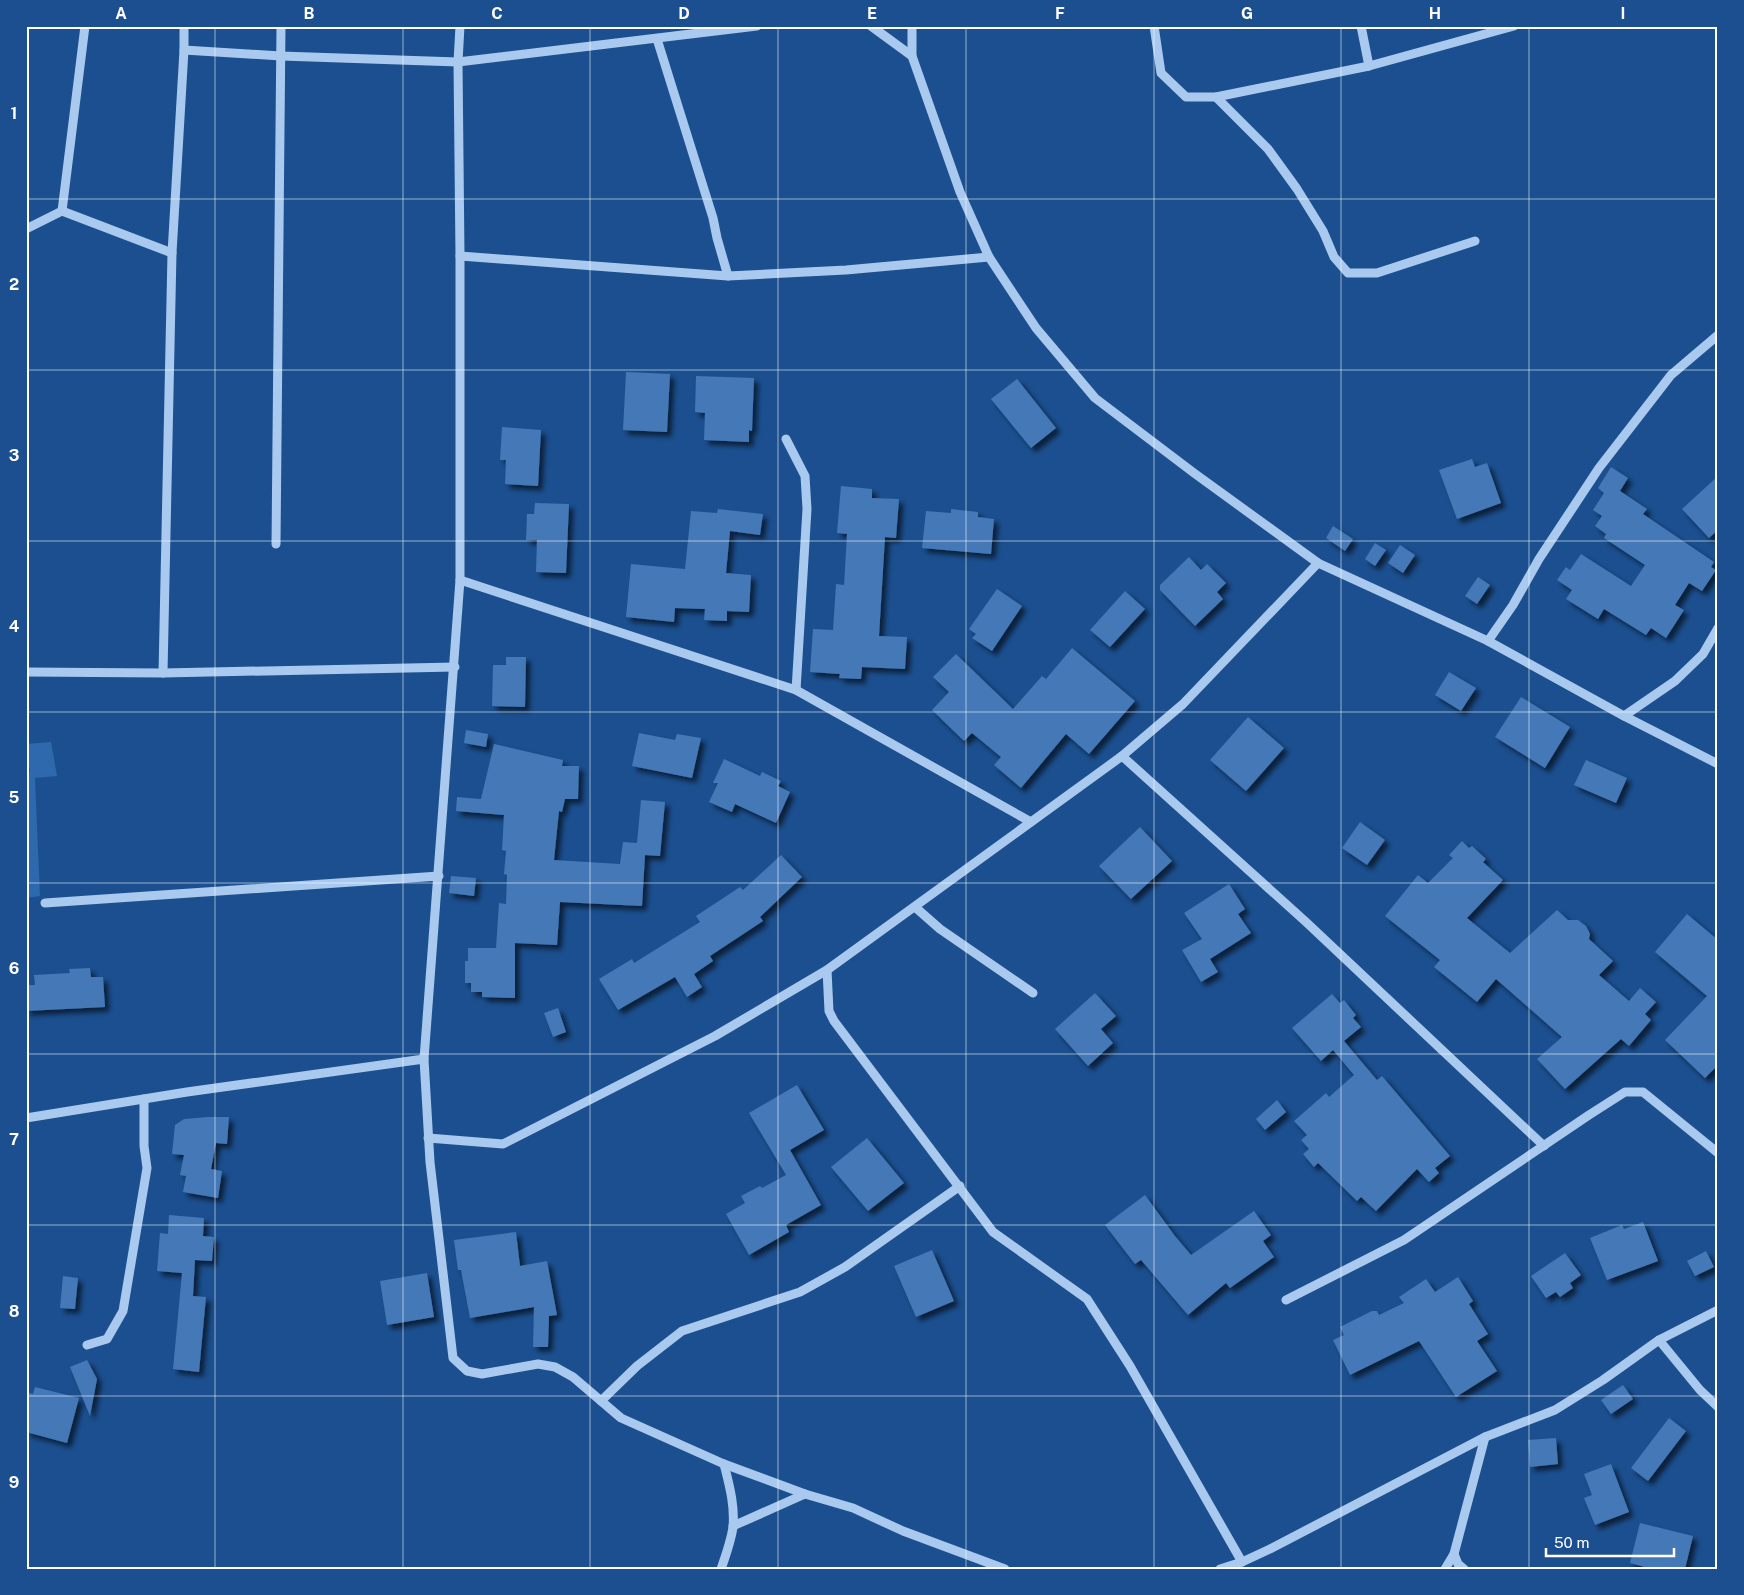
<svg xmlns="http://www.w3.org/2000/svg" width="1744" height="1595" font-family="'Public Sans',sans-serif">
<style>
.green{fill:#2e69ad}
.building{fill:#4478b7;filter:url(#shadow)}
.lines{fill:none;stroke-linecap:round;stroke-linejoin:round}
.minor{stroke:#a9c9ee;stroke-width:9}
.grid{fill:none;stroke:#fff;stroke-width:1;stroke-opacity:0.55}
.neatline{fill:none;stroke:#fff;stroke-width:2}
.grid-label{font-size:16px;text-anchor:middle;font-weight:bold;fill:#fff}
</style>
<defs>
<filter id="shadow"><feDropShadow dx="4.5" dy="4.5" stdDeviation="2.5" flood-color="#0009"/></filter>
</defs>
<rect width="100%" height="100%" fill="#1b4f8f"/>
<!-- green -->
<path class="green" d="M 51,742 L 57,776 L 35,778 L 40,896 L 26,898 L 26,772 L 30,771 L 26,753 L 26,744 Z"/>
<!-- building -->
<g class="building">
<path d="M 626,372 L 670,374 L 667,432 L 623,430 Z"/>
<path d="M 696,376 L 754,378 L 752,431 L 749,430 L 749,442 L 704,440 L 705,413 L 695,412 Z"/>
<path d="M 1017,379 L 1056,428 L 1031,448 L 991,399 Z"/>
<path d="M 502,427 L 541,430 L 538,486 L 505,484 L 506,460 L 500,460 Z"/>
<path d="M 1472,459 L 1475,467 L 1487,463 L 1501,503 L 1457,519 L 1439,470 Z"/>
<path d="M 1611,467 L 1628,478 L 1620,491 L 1647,509 L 1643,514 L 1714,562 L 1711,567 L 1716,570 L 1702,591 L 1689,583 L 1675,605 L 1684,610 L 1666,638 L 1651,628 L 1646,635 L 1604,609 L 1598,619 L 1566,599 L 1572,590 L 1557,580 L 1566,567 L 1570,570 L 1581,554 L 1631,586 L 1645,565 L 1604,538 L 1606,534 L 1595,526 L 1602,516 L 1593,510 L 1604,493 L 1598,488 Z"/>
<path d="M 1718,476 L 1718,530 L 1709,538 L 1682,509 Z"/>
<path d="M 841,486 L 872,489 L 872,498 L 899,499 L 896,538 L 885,537 L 879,636 L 907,637 L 905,669 L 862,667 L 861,679 L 839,678 L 840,674 L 810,672 L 813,629 L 833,630 L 836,584 L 844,585 L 847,534 L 837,533 Z"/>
<path d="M 535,503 L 569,504 L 566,573 L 536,572 L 537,540 L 526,540 L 527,514 L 534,514 Z"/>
<path d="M 718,509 L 763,514 L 760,535 L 730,531 L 726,573 L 751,575 L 749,612 L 727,611 L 727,621 L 704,620 L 705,609 L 675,608 L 674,622 L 626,617 L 631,564 L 685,569 L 691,511 L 717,513 Z"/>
<path d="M 951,509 L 978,512 L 978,517 L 994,519 L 991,554 L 922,548 L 926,511 L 951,513 Z"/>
<path d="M 1333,526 L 1353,539 L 1345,551 L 1326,538 Z"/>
<path d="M 1375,543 L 1386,550 L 1375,566 L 1365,559 Z"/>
<path d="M 1400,545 L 1415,555 L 1403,573 L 1388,563 Z"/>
<path d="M 1189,557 L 1201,570 L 1207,564 L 1226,583 L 1217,592 L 1223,599 L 1195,626 L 1160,590 L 1160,585 Z"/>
<path d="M 1478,577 L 1490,585 L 1477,604 L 1465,596 Z"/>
<path d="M 997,589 L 1022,606 L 992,651 L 972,638 L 976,634 L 969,629 Z"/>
<path d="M 1125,591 L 1145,609 L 1110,647 L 1090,630 Z"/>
<path d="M 1072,648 L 1135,701 L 1089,754 L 1066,734 L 1021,788 L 994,765 L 1001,757 L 972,733 L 964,741 L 932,710 L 949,692 L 933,677 L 956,654 L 1013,709 L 1042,676 L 1046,679 Z"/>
<path d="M 506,657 L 526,657 L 525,707 L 492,706 L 493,665 L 506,665 Z"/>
<path d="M 1449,672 L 1476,688 L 1461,711 L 1435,695 Z"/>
<path d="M 1521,697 L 1570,727 L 1545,768 L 1495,737 Z"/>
<path d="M 1248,717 L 1284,748 L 1246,791 L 1210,760 Z"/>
<path d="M 466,730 L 488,734 L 486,747 L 464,743 Z"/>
<path d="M 639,733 L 675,740 L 677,734 L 701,738 L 692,778 L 632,766 Z"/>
<path d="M 494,744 L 563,760 L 562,766 L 579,766 L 578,799 L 565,799 L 562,812 L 559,811 L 554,860 L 620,864 L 623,842 L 637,843 L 641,800 L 665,802 L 660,856 L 645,855 L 642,906 L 560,902 L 557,945 L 515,943 L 515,998 L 482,997 L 482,992 L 471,992 L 471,983 L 465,983 L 465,961 L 468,961 L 468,948 L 496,948 L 499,903 L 506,904 L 507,875 L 504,874 L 506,851 L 502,850 L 504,815 L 456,811 L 457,797 L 481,799 Z"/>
<path d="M 724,759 L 760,776 L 762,772 L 781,781 L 778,786 L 790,792 L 776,823 L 735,804 L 732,812 L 709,802 L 718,783 L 713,783 Z"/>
<path d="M 1586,760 L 1627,778 L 1616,803 L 1574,785 Z"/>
<path d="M 1360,822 L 1385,840 L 1367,865 L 1342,848 Z"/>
<path d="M 1140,827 L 1172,861 L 1131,899 L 1099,866 Z"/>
<path d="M 1462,841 L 1469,848 L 1472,846 L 1486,859 L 1483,862 L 1503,880 L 1467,918 L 1510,953 L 1557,910 L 1568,920 L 1578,920 L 1586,926 L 1590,934 L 1589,939 L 1613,961 L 1599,975 L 1629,1001 L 1640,988 L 1656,1002 L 1645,1014 L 1651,1020 L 1629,1046 L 1621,1039 L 1565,1089 L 1537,1059 L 1562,1037 L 1496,979 L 1477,1002 L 1434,967 L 1440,960 L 1385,916 L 1418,875 L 1428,883 L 1453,858 L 1449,855 Z"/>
<path d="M 781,855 L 802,877 L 760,917 L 763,921 L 710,956 L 713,961 L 694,974 L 702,987 L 687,997 L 675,977 L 618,1010 L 599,979 L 632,959 L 634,963 L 700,922 L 696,916 L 740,887 L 743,890 Z"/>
<path d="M 451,876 L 476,878 L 474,896 L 449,893 Z"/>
<path d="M 1229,884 L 1245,909 L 1238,914 L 1251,933 L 1210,959 L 1218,972 L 1201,982 L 1182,950 L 1202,939 L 1184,913 Z"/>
<path d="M 1687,914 L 1718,940 L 1718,1065 L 1705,1078 L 1665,1040 L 1707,996 L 1655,952 Z"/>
<path d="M 90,968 L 91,977 L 103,977 L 105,1007 L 26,1011 L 26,985 L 35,985 L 34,975 L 70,973 L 69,969 Z"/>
<path d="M 1095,993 L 1116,1016 L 1101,1029 L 1113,1043 L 1088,1066 L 1055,1029 Z"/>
<path d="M 1332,994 L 1340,1003 L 1344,1000 L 1356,1015 L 1353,1018 L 1361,1027 L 1344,1041 L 1377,1080 L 1382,1076 L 1450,1156 L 1435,1168 L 1439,1173 L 1429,1182 L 1417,1169 L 1376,1211 L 1361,1197 L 1357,1201 L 1318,1163 L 1314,1167 L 1303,1154 L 1309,1149 L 1301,1140 L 1307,1135 L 1294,1121 L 1326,1093 L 1329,1097 L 1354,1075 L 1333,1050 L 1321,1061 L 1292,1028 Z"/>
<path d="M 558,1008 L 566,1032 L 553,1037 L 544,1013 Z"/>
<path d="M 797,1085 L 824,1130 L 790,1150 L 821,1205 L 786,1225 L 789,1232 L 749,1255 L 726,1214 L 745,1203 L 741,1196 L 760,1186 L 762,1188 L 786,1175 L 749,1113 Z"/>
<path d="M 1277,1100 L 1286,1112 L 1265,1130 L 1256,1119 Z"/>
<path d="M 208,1117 L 229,1117 L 227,1144 L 216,1143 L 211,1169 L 222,1171 L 218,1198 L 183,1192 L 186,1176 L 180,1175 L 184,1155 L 172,1154 L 175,1125 L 184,1119 Z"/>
<path d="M 867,1138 L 904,1183 L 868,1211 L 831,1167 Z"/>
<path d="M 1145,1195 L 1175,1236 L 1191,1255 L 1254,1211 L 1271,1235 L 1263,1241 L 1274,1257 L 1230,1288 L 1226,1283 L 1188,1315 L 1141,1260 L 1135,1264 L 1105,1225 Z"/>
<path d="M 169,1215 L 204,1218 L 203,1236 L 214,1237 L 212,1261 L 195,1260 L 193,1296 L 206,1297 L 199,1372 L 173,1369 L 182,1273 L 157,1271 L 160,1233 L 168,1234 Z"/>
<path d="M 1643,1222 L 1658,1261 L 1607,1280 L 1590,1238 L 1622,1225 L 1624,1229 Z"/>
<path d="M 516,1232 L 520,1266 L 547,1261 L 557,1315 L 549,1316 L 548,1347 L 533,1347 L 534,1307 L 470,1318 L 461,1270 L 458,1270 L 454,1240 Z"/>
<path d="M 932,1250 L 954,1301 L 916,1317 L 894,1266 Z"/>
<path d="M 1706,1251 L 1714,1267 L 1695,1276 L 1687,1261 Z"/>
<path d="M 1565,1253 L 1581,1275 L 1570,1283 L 1573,1288 L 1560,1297 L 1556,1292 L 1546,1298 L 1531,1276 Z"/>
<path d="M 427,1273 L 434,1317 L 387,1325 L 380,1281 Z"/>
<path d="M 63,1276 L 78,1278 L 75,1309 L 60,1308 Z"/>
<path d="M 1458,1277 L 1473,1301 L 1469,1304 L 1488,1334 L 1477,1341 L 1497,1371 L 1456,1397 L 1419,1341 L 1350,1375 L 1333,1340 L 1344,1335 L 1340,1327 L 1372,1311 L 1377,1311 L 1379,1315 L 1404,1303 L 1399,1297 L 1426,1279 L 1435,1292 Z"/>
<path d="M 87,1360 L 97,1379 L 90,1416 L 70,1367 Z"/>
<path d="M 1623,1385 L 1633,1399 L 1611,1414 L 1601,1400 Z"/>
<path d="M 35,1387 L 79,1398 L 67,1443 L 26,1432 L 26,1392 L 33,1394 Z"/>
<path d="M 1669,1418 L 1686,1431 L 1648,1481 L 1631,1468 Z"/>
<path d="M 1556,1438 L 1558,1464 L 1530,1467 L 1528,1440 Z"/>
<path d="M 1611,1464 L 1629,1512 L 1595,1525 L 1584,1498 L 1592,1495 L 1584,1474 Z"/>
<path d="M 1640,1523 L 1693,1536 L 1685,1569 L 1652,1569 L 1630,1563 Z"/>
</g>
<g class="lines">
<!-- minor -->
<g class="minor">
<path d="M 460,26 L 458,62 L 460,256 L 460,580 L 424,1059 L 430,1162 L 453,1358 L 467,1371 L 482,1374 L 538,1364 L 555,1367 L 573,1377 L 621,1418 L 724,1464 L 805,1494 L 853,1508 L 903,1531 L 1005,1569"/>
<path d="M 871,26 L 912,56 L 960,192 L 989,257 L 1036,328 L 1095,398 L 1194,473 L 1318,563 L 1488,641 L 1624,716 L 1718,764"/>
<path d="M 912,26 L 912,56"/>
<path d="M 1154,26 L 1161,73 L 1186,97 L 1216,97 L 1369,66 L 1514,26"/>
<path d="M 1361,26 L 1369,66"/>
<path d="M 184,50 L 281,56 L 458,62 L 757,26"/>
<path d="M 1216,97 L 1268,149 L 1297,189 L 1323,231 L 1334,257 L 1348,273 L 1377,273 L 1475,241"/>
<path d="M 62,211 L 172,253"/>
<path d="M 26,229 L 62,211 L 85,26"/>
<path d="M 460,256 L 728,276 L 717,238 L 713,218 L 657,39"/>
<path d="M 728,276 L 846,270 L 989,257"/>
<path d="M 786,439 L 805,476 L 807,509 L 796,690"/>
<path d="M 276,544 L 281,26"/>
<path d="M 460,580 L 796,690 L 1031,822"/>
<path d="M 1488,641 L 1513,605 L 1539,559 L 1599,468 L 1671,375 L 1718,335"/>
<path d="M 26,672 L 163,673 L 455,667"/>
<path d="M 163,673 L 172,253 L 184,50 L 184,26"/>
<path d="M 1624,716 L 1675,681 L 1703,654 L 1718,628"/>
<path d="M 1122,756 L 1306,922 L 1544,1146"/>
<path d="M 45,903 L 439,876"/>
<path d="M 915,907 L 940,929 L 1033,993"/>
<path d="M 827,970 L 829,1011 L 834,1021 L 993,1232 L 1087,1299 L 1130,1366 L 1242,1562"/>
<path d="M 26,1118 L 187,1092 L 424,1059"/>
<path d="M 428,1138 L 503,1144 L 715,1036 L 827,970 L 1122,756 L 1183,704 L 1318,563"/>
<path d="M 1286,1300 L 1404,1240 L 1589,1115 L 1625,1092 L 1643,1092 L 1718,1153"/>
<path d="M 1659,1340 L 1700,1390 L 1718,1407"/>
<path d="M 87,1345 L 107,1339 L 123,1311 L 147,1168 L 144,1146 L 144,1099"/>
<path d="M 601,1401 L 637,1366 L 682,1331 L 800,1292 L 845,1267 L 960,1186"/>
<path d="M 733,1526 L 805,1494"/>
<path d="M 1454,1554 L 1458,1564 L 1464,1569"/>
<path d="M 721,1569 C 726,1555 731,1541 733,1527 C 735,1505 729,1484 724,1464"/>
<path d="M 1220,1569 L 1242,1562 L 1270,1549 L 1485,1437 L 1555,1410 L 1603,1380 L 1659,1340 L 1718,1310"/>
<path d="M 1445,1569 L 1454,1554 L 1485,1437"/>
</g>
</g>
<!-- grid -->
<path class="grid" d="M 215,26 L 215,1569M 403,26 L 403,1569M 590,26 L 590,1569M 778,26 L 778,1569M 966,26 L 966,1569M 1154,26 L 1154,1569M 1341,26 L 1341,1569M 1529,26 L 1529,1569M 26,199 L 1718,199M 26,370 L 1718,370M 26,541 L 1718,541M 26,712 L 1718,712M 26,883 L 1718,883M 26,1054 L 1718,1054M 26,1225 L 1718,1225M 26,1396 L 1718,1396"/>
<!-- border -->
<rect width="1744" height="1595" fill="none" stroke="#1b4f8f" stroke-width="55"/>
<!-- scale -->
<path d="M1546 1548v8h128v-8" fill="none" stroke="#ffffff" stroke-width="2.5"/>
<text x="1554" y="1548" font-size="15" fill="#ffffff" stroke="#1b4f8f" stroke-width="4" paint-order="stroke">50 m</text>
<rect x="28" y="28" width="1688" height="1540" class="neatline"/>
<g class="grid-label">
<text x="121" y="19">A</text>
<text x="309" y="19">B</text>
<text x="497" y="19">C</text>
<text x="684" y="19">D</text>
<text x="872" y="19">E</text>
<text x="1060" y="19">F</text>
<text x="1247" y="19">G</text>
<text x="1435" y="19">H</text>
<text x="1623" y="19">I</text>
<text x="14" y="119">1</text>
<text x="14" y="290">2</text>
<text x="14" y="461">3</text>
<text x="14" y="632">4</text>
<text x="14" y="803">5</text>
<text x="14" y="974">6</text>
<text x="14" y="1145">7</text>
<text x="14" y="1317">8</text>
<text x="14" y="1488">9</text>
</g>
</svg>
